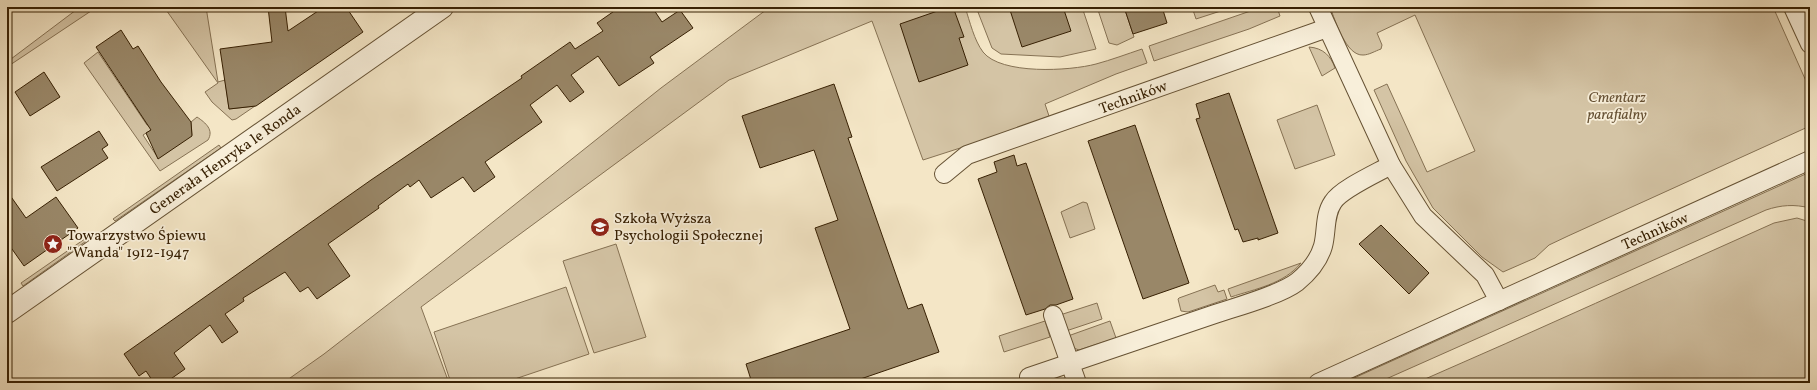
<svg xmlns="http://www.w3.org/2000/svg" width="1817" height="390" font-family="Vollkorn,serif">
<style>
.green{fill:#d4c4a5;stroke:#867254}
.building{fill:#998768;stroke:#372003}
.lines{fill:none;stroke-linecap:round;stroke-linejoin:round}
.minor-casing{stroke:#665234;stroke-width:20}
.tertiary-casing{stroke:#665234;stroke-width:24}
.minor{stroke:#f8efda;stroke-width:18}
.tertiary{stroke:#f8efda;stroke-width:22}
.labels{text-anchor:middle;stroke-width:3.5;stroke-linejoin:round;paint-order:stroke}
.street-label{font-size:15px;fill:#372003;stroke:#f8efda}
.park-label{font-size:15px;font-style:italic;fill:#665134;stroke:#f8efda}
.poi-label{font-size:15px;fill:#372003;stroke:#f8efda;text-anchor:start}
</style>
<rect width="100%" height="100%" fill="#f4e6c6"/>
<filter id="stains"><feTurbulence type="fractalNoise" baseFrequency=".005" numOctaves="4"/><feColorMatrix values="0 0 0 0 .2 0 0 0 0 .09 0 0 0 0 .02 0 0 0 .5 -.17"/></filter>
<radialGradient id="worn" r=".72"><stop offset=".6" stop-color="#630" stop-opacity="0"/><stop offset="1" stop-color="#630" stop-opacity=".3"/></radialGradient>
<!-- green -->
<g class="green">
<path d="M 80,7 L 97,7 L 7,67 L 7,62 Z"/>
<path d="M 164,7 L 206,7 L 218,82 L 225,80 L 229,109 L 255,106 L 236,119 L 232,120 L 212,102 L 205,92 L 218,83 Z"/>
<path d="M 770,7 L 869,7 L 870,10 L 878,7 L 965,7 C 970,22 974,40 983,52 C 1001,75 1070,71 1096,64 C 1111,60 1127,54 1142,49 L 1147,63 L 1116,74 L 1045,104 L 1050,119 L 923,160 L 872,21 L 729,80 L 421,307 L 449,383 L 283,383 L 324,354 L 444,261 L 661,88 Z"/>
<path d="M 976,7 L 1082,7 L 1096,49 L 1060,57 L 1001,54 L 992,48 Z"/>
<path d="M 1097,7 L 1124,7 L 1134,37 L 1117,45 L 1109,43 Z"/>
<path d="M 1192,7 L 1233,7 L 1196,19 Z"/>
<path d="M 1262,7 L 1277,7 L 1280,16 L 1249,29 L 1154,61 L 1149,46 Z"/>
<path d="M 1330,7 L 1773,7 L 1810,90 L 1810,126 L 1568,236 L 1549,245 L 1535,258 L 1503,272 L 1482,257 L 1433,208 L 1406,161 L 1374,90 L 1387,84 L 1427,172 L 1475,151 L 1415,15 L 1377,33 L 1382,45 L 1381,49 C 1375,51 1369,55 1363,55 C 1346,56 1335,20 1330,7 Z"/>
<path d="M 1309,47 C 1323,48 1331,56 1335,68 L 1322,76 Z"/>
<path d="M 98,52 L 147,125 L 159,125 L 143,135 L 158,158 L 192,135 L 191,122 L 197,117 C 206,123 214,130 208,140 L 160,171 L 84,63 Z"/>
<path d="M 1317,105 L 1335,155 L 1295,169 L 1277,120 Z"/>
<path d="M 219,145 L 221,148 L 115,221 L 113,219 Z"/>
<path d="M 1810,172 L 1810,208 C 1794,204 1781,205 1766,210 L 1377,383 L 1343,383 Z"/>
<path d="M 1083,202 L 1087,203 L 1095,229 L 1070,238 L 1061,212 Z"/>
<path d="M 1797,218 L 1810,222 L 1810,383 L 1416,383 C 1536,331 1655,276 1774,223 Z"/>
<path d="M 89,236 L 89,239 L 23,286 L 21,283 Z"/>
<path d="M 616,244 L 646,337 L 594,353 L 563,261 Z"/>
<path d="M 1301,263 C 1284,284 1255,289 1231,297 L 1228,289 Z"/>
<path d="M 1215,285 L 1218,292 L 1224,290 L 1227,299 L 1188,312 L 1181,311 L 1178,299 L 1179,298 Z"/>
<path d="M 566,287 L 589,354 L 503,383 L 451,383 L 434,332 Z"/>
<path d="M 1097,303 L 1102,319 L 1066,331 L 1060,315 Z"/>
<path d="M 1045,321 L 1050,337 L 1004,352 L 999,336 Z"/>
<path d="M 1110,321 L 1116,338 L 1079,350 L 1071,347 L 1068,336 Z"/>
</g>
<!-- building -->
<g class="building">
<path d="M 268,7 L 285,7 L 288,31 L 324,7 L 346,7 L 363,32 L 256,106 L 229,109 L 220,49 L 272,42 Z"/>
<path d="M 620,7 L 652,7 L 662,22 L 680,10 L 693,28 L 650,57 L 654,63 L 619,86 L 598,56 L 571,75 L 584,92 L 570,102 L 557,85 L 530,105 L 542,122 L 485,162 L 495,177 L 474,192 L 463,177 L 431,198 L 419,180 L 410,187 L 408,184 L 378,206 L 379,208 L 328,244 L 350,276 L 317,299 L 308,287 L 300,292 L 285,272 L 243,298 L 244,301 L 225,314 L 238,332 L 222,343 L 210,325 L 174,353 L 185,369 L 165,383 L 154,383 L 146,371 L 139,376 L 124,354 L 371,180 L 522,78 L 521,76 L 570,42 L 575,49 L 603,31 L 597,23 Z"/>
<path d="M 949,7 L 953,7 L 964,37 L 959,38 L 968,65 L 919,82 L 900,24 Z"/>
<path d="M 1009,7 L 1063,7 L 1071,31 L 1022,47 Z"/>
<path d="M 1124,7 L 1162,7 L 1167,23 L 1133,34 Z"/>
<path d="M 121,30 L 133,49 L 138,46 L 161,82 L 191,122 L 192,136 L 158,159 L 146,133 L 151,130 L 96,47 Z"/>
<path d="M 44,72 L 60,97 L 30,116 L 15,92 Z"/>
<path d="M 834,84 L 852,137 L 848,138 L 908,309 L 922,304 L 939,352 L 849,383 L 752,383 L 746,364 L 850,329 L 815,228 L 838,220 L 814,150 L 760,168 L 742,116 Z"/>
<path d="M 1229,93 L 1278,233 L 1258,240 L 1258,238 L 1243,242 L 1238,229 L 1235,230 L 1196,119 L 1200,118 L 1196,104 Z"/>
<path d="M 1135,125 L 1189,283 L 1143,299 L 1088,141 Z"/>
<path d="M 99,131 L 108,145 L 102,149 L 108,158 L 57,191 L 41,167 Z"/>
<path d="M 1014,155 L 1017,166 L 1026,163 L 1073,299 L 1056,305 L 1050,305 L 1045,309 L 1026,315 L 978,179 L 997,172 L 994,162 Z"/>
<path d="M 7,191 L 26,218 L 56,197 L 78,228 L 24,266 L 7,242 Z"/>
<path d="M 1381,225 L 1429,273 L 1409,294 L 1359,244 Z"/>
</g>
<g class="lines">
<!-- minor casing -->
<g class="minor-casing">
<g id="minor">
<path d="M 1318,7 L 1391,165 L 1423,216 L 1485,275 L 1499,301"/>
<path d="M 1793,7 L 1810,44"/>
<path d="M 944,174 L 967,155 L 1327,28"/>
<path d="M 1053,315 L 1077,383"/>
<path d="M 1029,377 C 1091,356 1153,335 1215,314 C 1236,307 1280,295 1297,282 C 1308,273 1319,260 1323,246 C 1327,231 1324,215 1333,202 C 1341,189 1377,173 1391,165"/>
<path d="M 1318,383 L 1810,160"/>
</g>
</g>
<!-- tertiary casing -->
<g class="tertiary-casing">
<path id="tertiary" d="M 7,312 L 442,7"/>
</g>
<!-- minor -->
<use href="#minor" class="minor"/>
<!-- tertiary -->
<use href="#tertiary" class="tertiary"/>
</g>
<!-- icons -->
<defs>
<g id="university-disc" transform="scale(1)"><circle r="9.5" fill="#8f2418" stroke="#f8efda"/><path d="M0-5L7-2L0 1L-7-2ZM-4 1L0 2.5L4 1V4Q0 6-4 4Z" fill="#fff"/></g>
<g id="sight-disc" transform="scale(1)"><circle r="9.5" fill="#8f2418" stroke="#f8efda"/><path d="M0-6L1.8-2.2L6-1.7L2.9 1.2L3.7 5.4L0 3.3L-3.7 5.4L-2.9 1.2L-6-1.7L-1.8-2.2Z" fill="#fff"/></g>
</defs>
<g fill-rule="evenodd">
<use href="#university-disc" x="600" y="227"/>
<use href="#sight-disc" x="53" y="244"/>
</g>
<g class="labels">
<!-- street labels -->
<g class="street-label">
<text transform="translate(1133 97) rotate(-20)" y="5">Techników</text>
<text transform="translate(225 159) rotate(-35)" y="5">Generała Henryka le Ronda</text>
<text transform="translate(1655 231) rotate(-24)" y="5">Techników</text>
</g>
<!-- park labels -->
<g class="park-label">
<text x="1617" y="102">Cmentarz<tspan x="1617" dy="17">parafialny</tspan></text>
</g>
<!-- poi labels -->
<g class="poi-label">
<text x="614" y="223">Szkoła Wyższa<tspan x="614" dy="17">Psychologii Społecznej</tspan></text>
<text x="67" y="240">Towarzystwo Śpiewu<tspan x="67" dy="17">"Wanda" 1912-1947</tspan></text>
</g>
</g>
<!-- margin -->
<rect width="1817" height="390" fill="none" stroke="#f4e6c6" stroke-width="24"/>
<rect x="8" y="8" width="1801" height="374" fill="none" stroke="#372003" stroke-width="2"/>
<rect x="12" y="12" width="1793" height="366" fill="none" stroke="#372003"/>
<rect width="100%" height="100%" filter="url(#stains)"/>
<rect width="100%" height="100%" fill="url(#worn)"/>
</svg>
